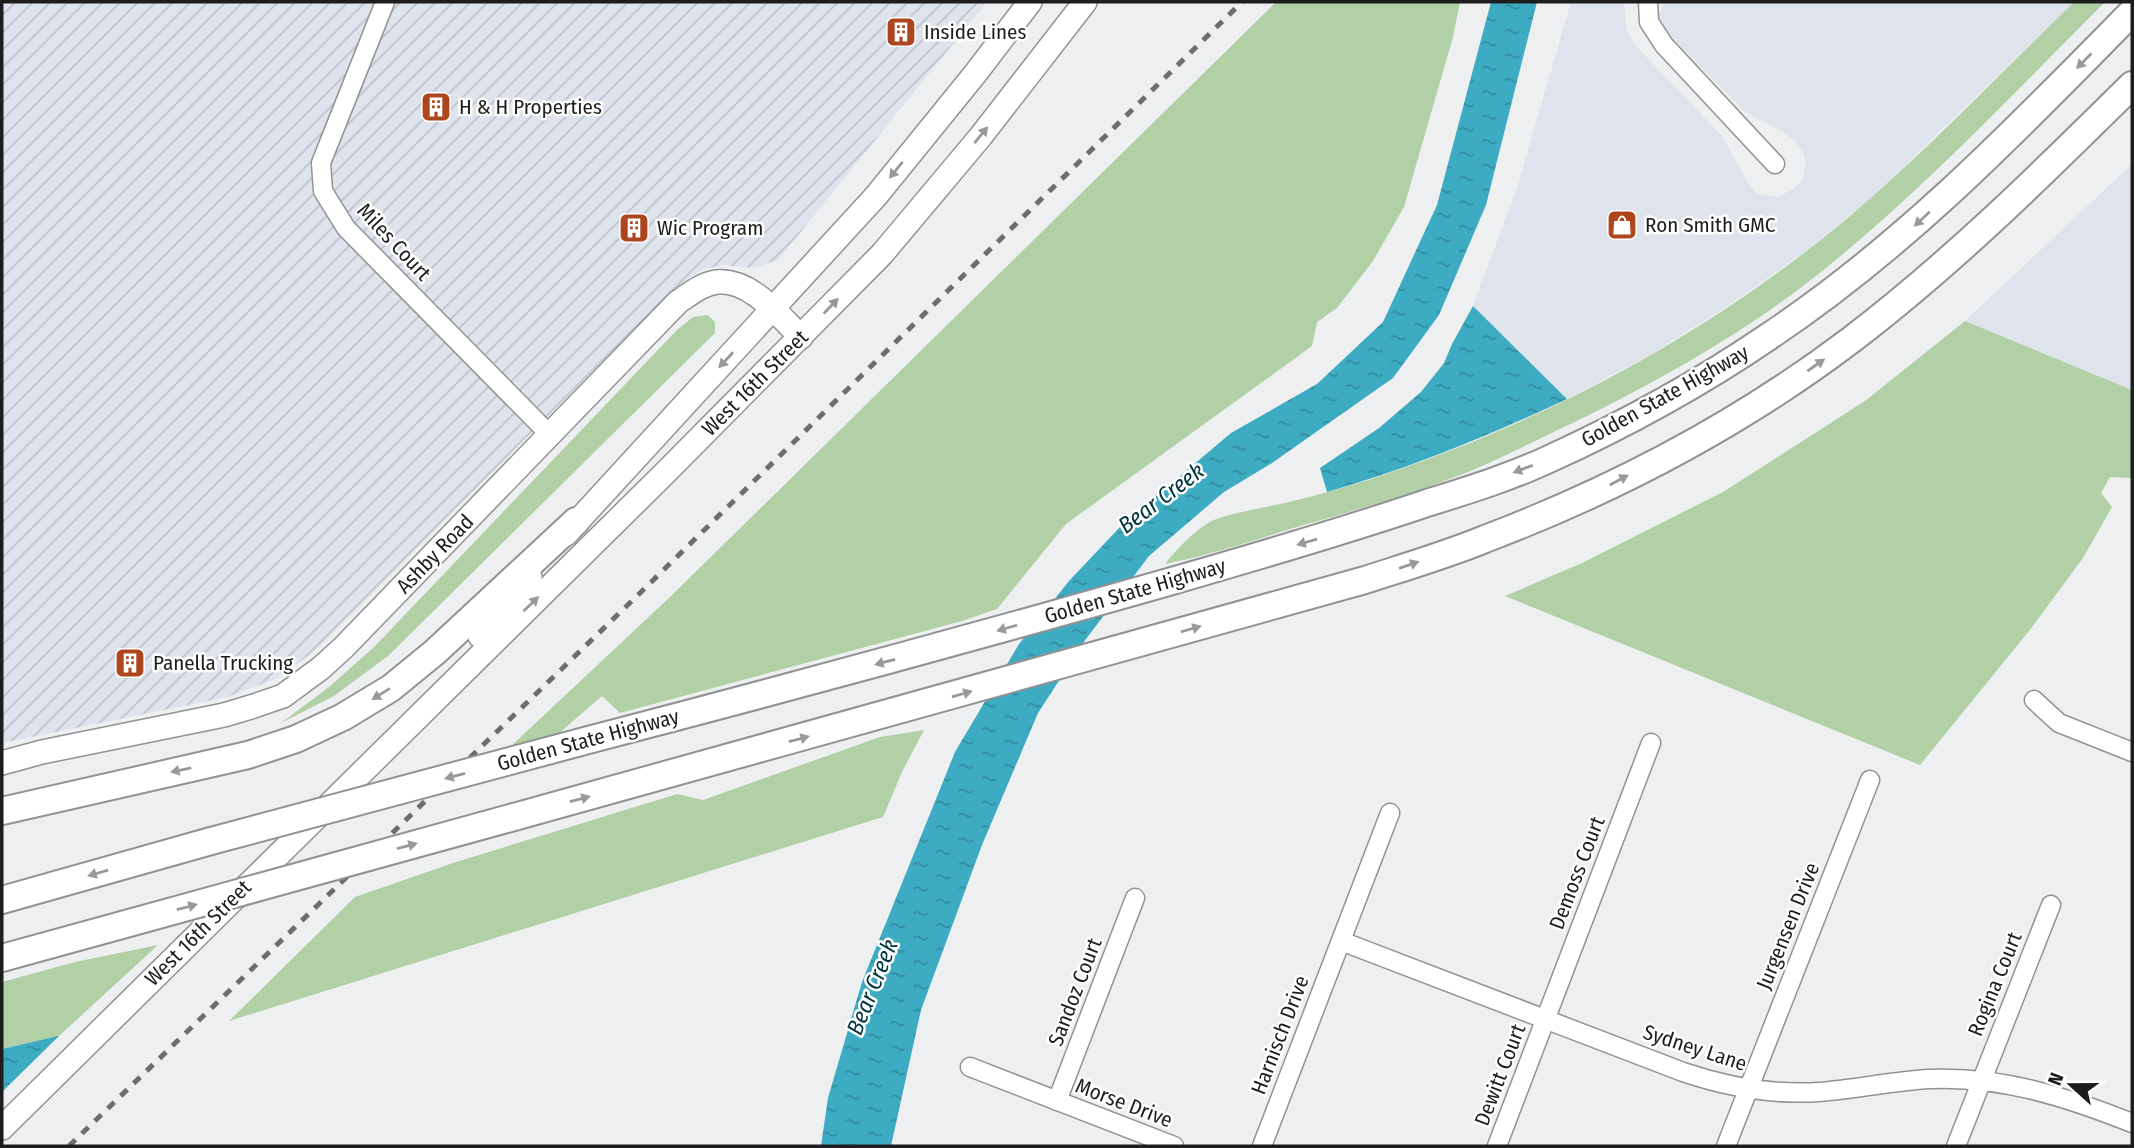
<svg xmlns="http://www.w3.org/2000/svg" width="2134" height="1148" font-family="'Fira Sans Condensed',sans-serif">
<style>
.built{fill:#dee3ec}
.industrial{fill:url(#industrial-furrows)}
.grass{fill:#b2d0a5}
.water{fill:url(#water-ripples)}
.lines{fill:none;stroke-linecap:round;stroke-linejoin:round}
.minor-casing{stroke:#919294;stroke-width:21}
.major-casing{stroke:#919294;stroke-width:26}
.highway-casing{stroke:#919294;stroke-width:30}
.minor{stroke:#fff;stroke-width:18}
.major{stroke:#fff;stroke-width:23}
.highway{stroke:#fff;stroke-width:26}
.rail{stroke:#6d6d6f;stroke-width:5;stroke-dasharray:9 9;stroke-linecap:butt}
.highway-bridge-casing{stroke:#919294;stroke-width:30;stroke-linecap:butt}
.highway-bridge{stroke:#fff;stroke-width:26}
.oneway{fill:#99999a}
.labels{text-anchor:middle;stroke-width:5;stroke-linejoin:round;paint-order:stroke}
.poi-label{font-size:21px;fill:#1d1d1e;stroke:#fff;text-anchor:start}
.street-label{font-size:21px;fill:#1d1d1e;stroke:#fff}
.water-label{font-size:23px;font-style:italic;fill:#00353f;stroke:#fff}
</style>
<defs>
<pattern id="industrial-furrows" width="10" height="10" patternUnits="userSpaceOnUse" patternTransform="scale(1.75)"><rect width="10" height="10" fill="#dee3ec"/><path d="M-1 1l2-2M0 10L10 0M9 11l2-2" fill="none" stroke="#bec2ca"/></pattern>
<pattern id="water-ripples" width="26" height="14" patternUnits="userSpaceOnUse" patternTransform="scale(1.75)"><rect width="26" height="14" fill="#3dacc3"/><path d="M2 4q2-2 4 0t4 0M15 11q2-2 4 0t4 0" fill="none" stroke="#338b9e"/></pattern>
</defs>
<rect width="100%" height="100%" fill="#eeeff1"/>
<!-- built -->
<g class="built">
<path d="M 1571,2 L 1624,2 L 1627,32 L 1636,46 L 1722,136 L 1748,183 L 1756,193 L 1777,197 L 1794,189 L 1803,178 L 1806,163 L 1803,152 L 1794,140 L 1783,132 L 1745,112 L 1660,25 L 1657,17 L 1665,2 L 2074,2 L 1873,196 L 1803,253 L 1729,305 L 1648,356 L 1567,399 L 1473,306 L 1518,185 Z"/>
<path d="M 2132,164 L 2132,390 L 1965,321 Z"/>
</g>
<!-- industrial -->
<path class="industrial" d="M 2,2 L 987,2 L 778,260 L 753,268 L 723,265 L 703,269 L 674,289 L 317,649 L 278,678 L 228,697 L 2,743 Z"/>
<!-- grass -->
<g class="grass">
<path d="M 1276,2 L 1460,2 L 1453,37 L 1404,207 L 1373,261 L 1337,308 L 1317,322 L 1312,346 L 1066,524 L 997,609 L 962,621 L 620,713 L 602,696 L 557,735 L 510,747 L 670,597 Z"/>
<path d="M 2074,2 L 2105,2 C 2013,94 1923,190 1821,272 C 1745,333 1650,386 1562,428 C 1525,446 1488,465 1450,479 C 1401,497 1350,512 1300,526 C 1255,540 1211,555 1165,564 C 1177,549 1192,533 1208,523 C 1221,514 1275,506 1293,501 C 1344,489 1395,472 1444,453 C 1597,395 1751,305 1874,195 C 1943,134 2008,66 2074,2 Z"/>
<path d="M 708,315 L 715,322 L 715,333 L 388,656 L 334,696 L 281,723 L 329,687 L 374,647 L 677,330 L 693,317 Z"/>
<path d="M 1965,321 L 2132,390 L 2132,478 L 2110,477 L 2101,493 L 2112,507 L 2083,558 L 2029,631 L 1920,765 L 1505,596 L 1582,563 L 1723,492 L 1865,401 Z"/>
<path d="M 924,730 L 902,772 L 883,817 L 229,1021 L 355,897 L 456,862 L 677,794 L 703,800 L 880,737 Z"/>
<path d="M 158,945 L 59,1036 L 2,1049 L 2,982 L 75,962 Z"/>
</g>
<!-- water -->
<g class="water">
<path d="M 1491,2 L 1537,2 L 1486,205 L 1439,315 L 1393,378 L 1272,463 L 1224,492 L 1149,556 L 1086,639 L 1038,713 L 982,845 L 921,1010 L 891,1146 L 821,1146 L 828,1098 L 862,982 L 955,752 L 1019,644 L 1069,581 L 1121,526 L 1231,433 L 1317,384 L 1383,322 L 1437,205 Z"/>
<path d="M 1473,306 L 1567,399 C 1488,436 1411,468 1327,492 L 1320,468 L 1379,428 L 1421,392 L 1444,363 L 1452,344 Z"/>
<path d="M 58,1036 L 59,1036 L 2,1092 L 2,1049 Z"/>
</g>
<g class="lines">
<!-- minor casing -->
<g class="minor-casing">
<g id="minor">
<path d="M 385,2 L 321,163 L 323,191 L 346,228 L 549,434"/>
<path d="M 1648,2 L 1649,22 L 1664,45 L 1775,164"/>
<path d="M 2034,700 L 2059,723 L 2132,752"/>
<path d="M 1341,941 L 1683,1072 C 1727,1087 1772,1095 1819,1092 C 1856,1089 1893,1081 1930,1079 C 2001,1076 2067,1097 2132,1123"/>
<path d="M 970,1067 L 1174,1146"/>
<path d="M 1057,1101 L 1135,898"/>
<path d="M 1262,1146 L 1390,813"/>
<path d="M 1497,1146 L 1651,743"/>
<path d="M 1726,1146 L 1870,780"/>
<path d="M 1956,1146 L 2051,905"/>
</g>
</g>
<!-- major casing -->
<g class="major-casing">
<g id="major">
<path d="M 566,534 L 876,196 L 975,74 L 1030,2"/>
<path d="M 480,636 L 530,577"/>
<path d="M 2,763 L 42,752 L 224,715 L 254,706 L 283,696 L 321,668 L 344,647 L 678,302 C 690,294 702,284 717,282 C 751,279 779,316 801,337"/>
<path d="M 2,1128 L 664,474 L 882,254 L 981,136 L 1085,2"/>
</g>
</g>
<!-- highway casing -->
<g class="highway-casing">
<g id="highway">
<path d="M 592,739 C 784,689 975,637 1165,583 C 1252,558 1338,533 1424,504 C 1465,491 1508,478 1547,460 C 1624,425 1699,384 1768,337 C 1906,245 2017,129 2132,12"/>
<path d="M 2,811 L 248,755 L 296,739 L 343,717 L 391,688 L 435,652 L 576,521"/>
<path d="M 514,817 L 1365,580 C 1405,567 1446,555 1485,539 C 1614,490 1740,424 1851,340 C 1952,263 2042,174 2132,85"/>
<path d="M 2,900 L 211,841"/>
<path d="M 2,958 L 122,925"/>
</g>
</g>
<!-- minor -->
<use href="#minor" class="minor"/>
<!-- major -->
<use href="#major" class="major"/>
<!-- highway -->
<use href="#highway" class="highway"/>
<!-- rail -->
<path class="rail" d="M 69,1146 L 638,595 L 1242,2"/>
<!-- highway-bridge casing -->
<g class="highway-bridge-casing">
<g id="highway-bridge">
<path d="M 211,841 L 592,739"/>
<path d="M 122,925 L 514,817"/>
</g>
</g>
<!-- highway-bridge -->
<use href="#highway-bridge" class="highway-bridge"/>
</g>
<!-- one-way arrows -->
<defs><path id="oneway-solid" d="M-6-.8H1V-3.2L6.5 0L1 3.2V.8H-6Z" transform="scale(1.75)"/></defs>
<g class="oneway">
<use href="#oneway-solid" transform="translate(2084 61) rotate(135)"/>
<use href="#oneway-solid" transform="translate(981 135) rotate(-51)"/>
<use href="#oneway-solid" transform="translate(896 170) rotate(129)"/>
<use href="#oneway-solid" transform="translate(1922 219) rotate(137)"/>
<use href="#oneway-solid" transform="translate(831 306) rotate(-46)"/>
<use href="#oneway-solid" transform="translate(726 360) rotate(133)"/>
<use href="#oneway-solid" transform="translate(1816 365) rotate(-35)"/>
<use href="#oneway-solid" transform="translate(1523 469) rotate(159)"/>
<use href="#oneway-solid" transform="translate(1619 480) rotate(-28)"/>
<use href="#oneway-solid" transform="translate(1307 542) rotate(164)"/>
<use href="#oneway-solid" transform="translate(1409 565) rotate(-19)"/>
<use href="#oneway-solid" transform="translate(531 604) rotate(-44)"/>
<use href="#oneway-solid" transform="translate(1007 628) rotate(164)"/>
<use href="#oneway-solid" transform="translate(1191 629) rotate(-16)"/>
<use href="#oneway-solid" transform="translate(885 662) rotate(165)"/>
<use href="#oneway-solid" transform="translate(381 694) rotate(148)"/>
<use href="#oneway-solid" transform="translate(962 694) rotate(-16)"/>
<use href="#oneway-solid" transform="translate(799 739) rotate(-15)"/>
<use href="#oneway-solid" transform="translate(181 770) rotate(168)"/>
<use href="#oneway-solid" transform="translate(455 776) rotate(165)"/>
<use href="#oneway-solid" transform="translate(580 799) rotate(-15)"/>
<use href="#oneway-solid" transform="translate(407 846) rotate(-15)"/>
<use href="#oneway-solid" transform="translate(98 873) rotate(164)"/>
<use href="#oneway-solid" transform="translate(187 907) rotate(-15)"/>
</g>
<!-- icons -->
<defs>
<g id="building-square" transform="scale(1.575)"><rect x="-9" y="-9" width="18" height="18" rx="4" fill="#ad461e" stroke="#fff"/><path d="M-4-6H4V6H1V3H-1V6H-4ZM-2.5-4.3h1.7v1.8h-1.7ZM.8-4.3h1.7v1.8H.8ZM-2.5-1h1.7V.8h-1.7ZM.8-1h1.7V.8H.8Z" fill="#fff"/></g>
<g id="shop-square" transform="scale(1.575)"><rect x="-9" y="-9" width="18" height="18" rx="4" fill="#ad461e" stroke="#fff"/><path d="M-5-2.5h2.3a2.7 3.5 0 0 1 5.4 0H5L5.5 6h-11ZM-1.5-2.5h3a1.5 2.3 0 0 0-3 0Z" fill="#fff"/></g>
</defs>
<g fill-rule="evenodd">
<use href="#building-square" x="901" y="32"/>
<use href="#building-square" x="436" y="107"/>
<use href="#shop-square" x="1622" y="225"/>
<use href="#building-square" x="634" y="228"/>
<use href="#building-square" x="130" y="663"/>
</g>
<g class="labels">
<!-- poi labels -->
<g class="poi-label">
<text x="924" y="39">Inside Lines</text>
<text x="459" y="114">H &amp; H Properties</text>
<text x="1645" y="232">Ron Smith GMC</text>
<text x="657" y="235">Wic Program</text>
<text x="153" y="670">Panella Trucking</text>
</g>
<!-- street labels -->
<g class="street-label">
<text transform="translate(394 242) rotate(47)" y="7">Miles Court</text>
<text transform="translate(755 383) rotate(-45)" y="7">West 16th Street</text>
<text transform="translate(1665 396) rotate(-29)" y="7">Golden State Highway</text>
<text transform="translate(435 554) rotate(-46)" y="7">Ashby Road</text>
<text transform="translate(1135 591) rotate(-16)" y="7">Golden State Highway</text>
<text transform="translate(588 740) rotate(-15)" y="7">Golden State Highway</text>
<text transform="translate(1577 873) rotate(-69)" y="7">Demoss Court</text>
<text transform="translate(1788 926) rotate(-68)" y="7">Jurgensen Drive</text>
<text transform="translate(198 933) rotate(-45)" y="7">West 16th Street</text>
<text transform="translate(1995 984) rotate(-68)" y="7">Rogina Court</text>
<text transform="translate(1075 992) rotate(-69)" y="7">Sandoz Court</text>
<text transform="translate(1280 1035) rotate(-69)" y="7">Harnisch Drive</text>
<text transform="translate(1695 1048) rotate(18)" y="7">Sydney Lane</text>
<text transform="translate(1500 1075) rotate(-69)" y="7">Dewitt Court</text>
<text transform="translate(1124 1103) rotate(21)" y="7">Morse Drive</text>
</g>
<!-- water labels -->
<g class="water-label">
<text transform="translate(1161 498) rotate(-37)" y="8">Bear Creek</text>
<text transform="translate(872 987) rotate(-68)" y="8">Bear Creek</text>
</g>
</g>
<!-- border -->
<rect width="2134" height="1148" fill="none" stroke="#1d1d1e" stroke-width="7"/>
<!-- north arrow -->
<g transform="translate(2071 1085) rotate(291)" stroke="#ffffff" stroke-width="5" paint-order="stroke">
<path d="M0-5L12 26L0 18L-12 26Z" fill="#1d1d1e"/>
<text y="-10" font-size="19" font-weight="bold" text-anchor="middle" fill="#1d1d1e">N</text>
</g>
</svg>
